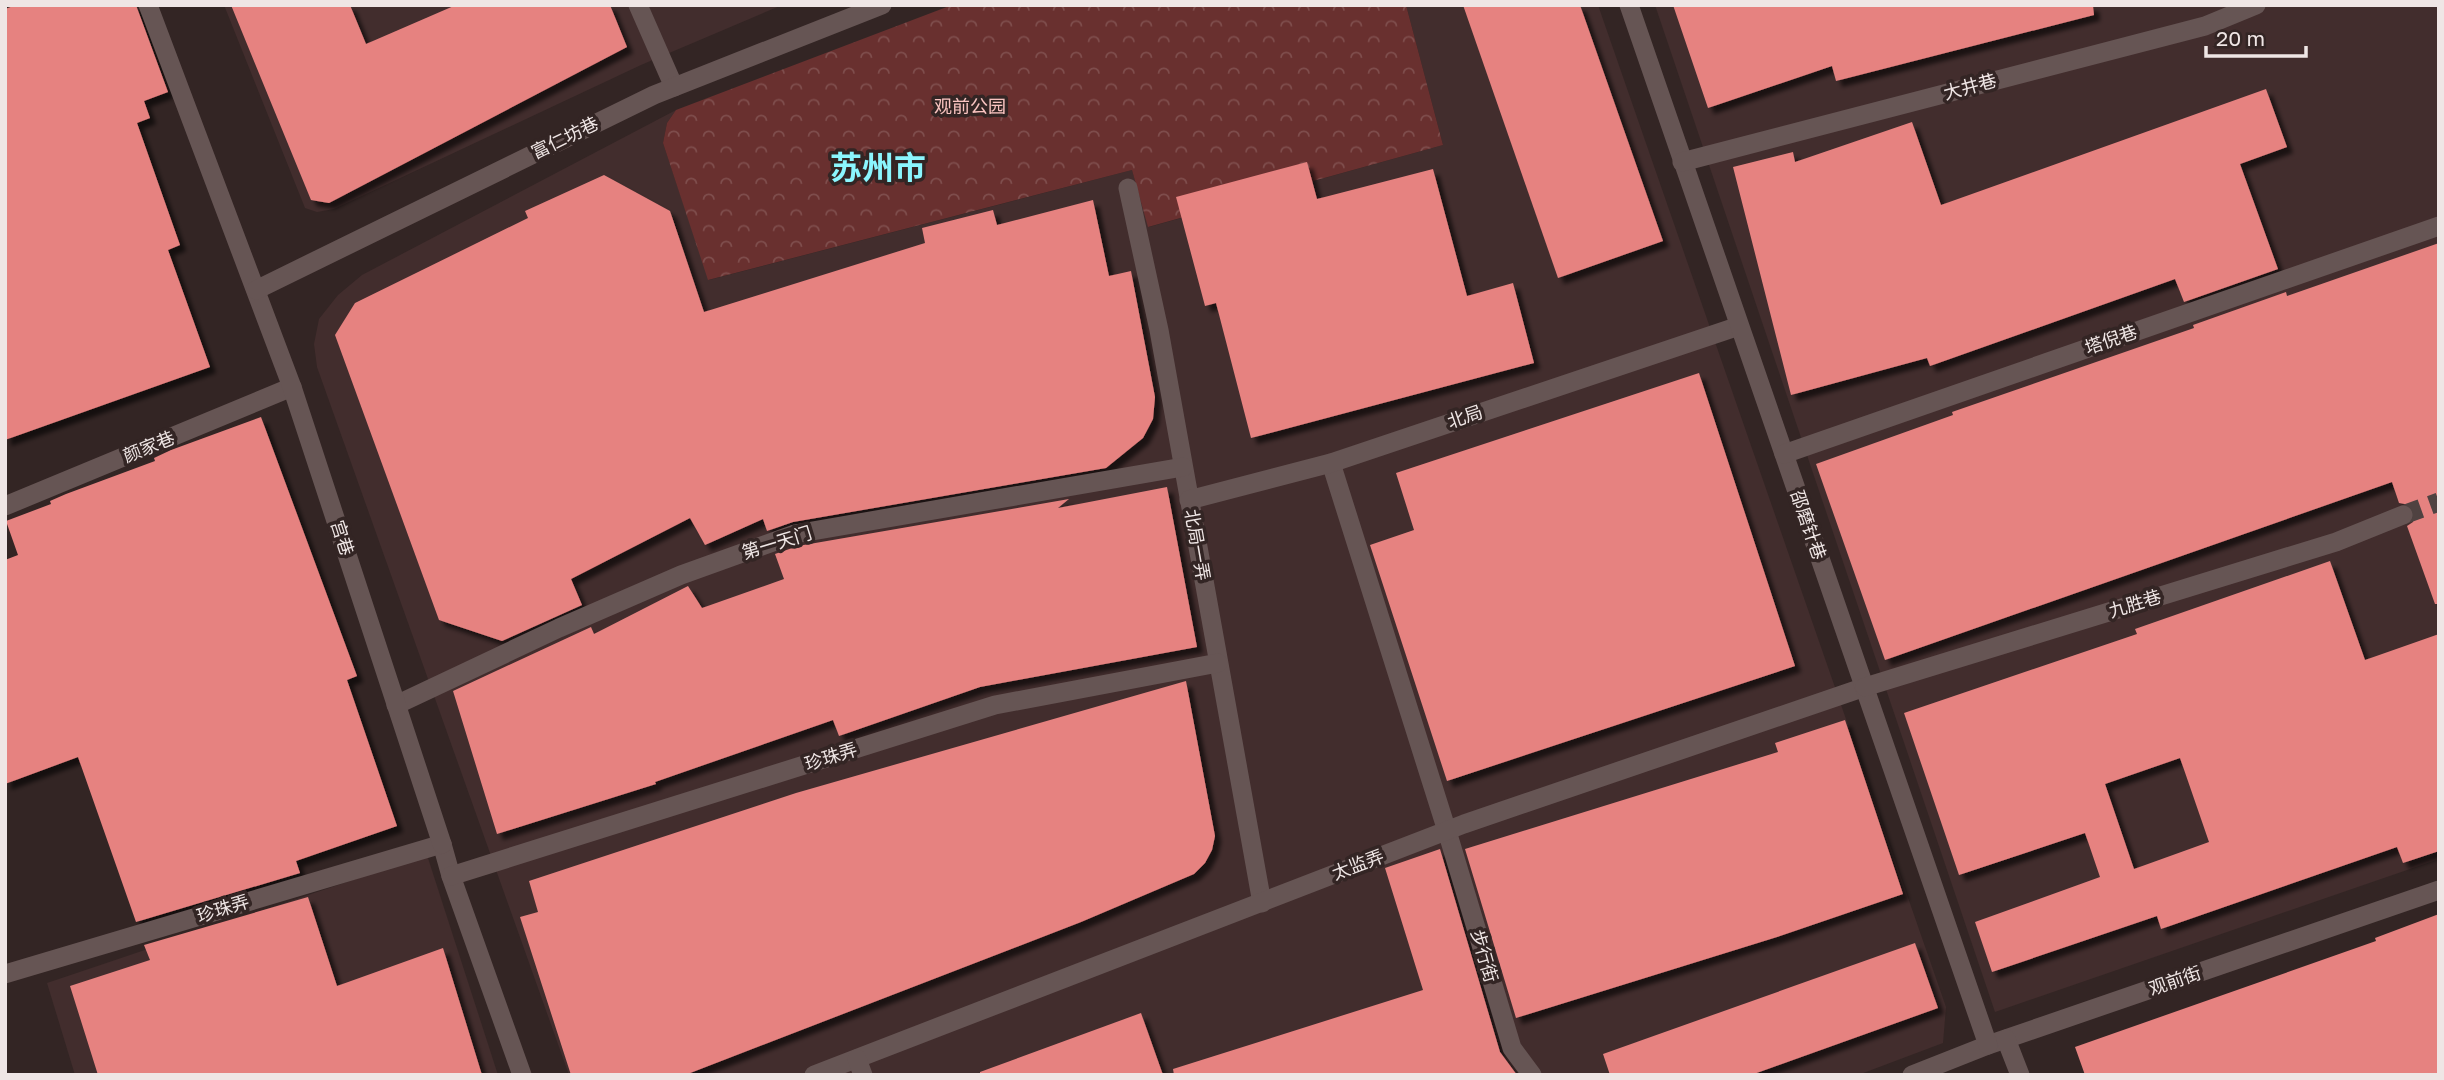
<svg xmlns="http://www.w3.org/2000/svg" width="2444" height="1080" font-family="'Golos Text','Noto Sans SC',sans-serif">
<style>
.built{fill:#422d2d}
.park{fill:url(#park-crowns)}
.building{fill:#e68280;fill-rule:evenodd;filter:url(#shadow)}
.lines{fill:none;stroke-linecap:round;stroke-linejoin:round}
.minor-tunnel{stroke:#4f4241;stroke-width:19;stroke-dasharray:19 10;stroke-linecap:butt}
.pedestrian{stroke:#665554;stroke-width:19}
.minor{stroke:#665554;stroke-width:19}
.tertiary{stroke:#665554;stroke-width:19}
.labels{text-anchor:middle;stroke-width:7;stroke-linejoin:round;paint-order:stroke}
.street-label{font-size:18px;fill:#efe6e5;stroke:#332524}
.park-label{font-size:18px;fill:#fac4c1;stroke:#332524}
.town-label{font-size:32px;font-weight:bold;fill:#8bf6fe;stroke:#332524}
</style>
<defs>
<pattern id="park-crowns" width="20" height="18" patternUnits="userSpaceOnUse" patternTransform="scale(1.75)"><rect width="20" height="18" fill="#69302f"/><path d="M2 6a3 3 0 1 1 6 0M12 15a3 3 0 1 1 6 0" fill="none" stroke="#7f4e4d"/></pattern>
<filter id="shadow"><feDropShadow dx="6" dy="6" stdDeviation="2" flood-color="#0009"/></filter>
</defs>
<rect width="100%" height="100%" fill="#332524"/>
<!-- built -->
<g class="built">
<path d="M 224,5 L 782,5 L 641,65 L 334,209 L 317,212 L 305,208 Z"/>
<path d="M 1406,5 L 1598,5 L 1946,1007 L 1943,1043 L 1858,1075 L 569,1075 L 317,367 L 314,344 L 319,319 L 338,295 L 362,275 L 676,110 L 667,123 L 663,143 L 709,280 L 1132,170 L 1149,227 L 1443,145 Z"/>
<path d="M 1655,5 L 2439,5 L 2439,859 L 1995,1012 Z"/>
<path d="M 427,855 L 498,1075 L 75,1075 L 47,983 Z"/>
</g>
<!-- park -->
<path class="park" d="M 952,5 L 1406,5 L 1443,145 L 1148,227 L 1132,170 L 708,280 L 663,143 L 667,123 L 676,110 Z"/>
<!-- building -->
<g class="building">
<path d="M 16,5 L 136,5 L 168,92 L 144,101 L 150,118 L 137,123 L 180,245 L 168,250 L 210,367 L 5,440 L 5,9 Z"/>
<path d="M 231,5 L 350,5 L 366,44 L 456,5 L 610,5 L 627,47 L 329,203 L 311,200 Z"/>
<path d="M 1463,5 L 1580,5 L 1663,241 L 1558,278 Z"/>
<path d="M 1673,5 L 2093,5 L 2094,15 L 1836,81 L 1832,66 L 1708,108 Z"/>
<path d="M 2266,89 L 2287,147 L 2240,164 L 2278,269 L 2184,302 L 2175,279 L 1930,366 L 1927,358 L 1791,395 L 1733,167 L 1793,152 L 1795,162 L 1912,122 L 1941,205 Z"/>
<path d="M 1307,162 L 1317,199 L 1433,169 L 1467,296 L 1513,283 L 1534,363 L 1251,438 L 1216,303 L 1205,306 L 1176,197 Z"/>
<path d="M 604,175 L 670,211 L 704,312 L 925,243 L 922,228 L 993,210 L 997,225 L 1093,200 L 1109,276 L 1131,271 L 1155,397 L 1153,419 L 1143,438 L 1106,468 L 793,522 L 767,531 L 763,519 L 705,545 L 690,518 L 571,579 L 582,605 L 502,641 L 439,620 L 335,335 L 355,303 L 528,218 L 525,211 Z"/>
<path d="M 2439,243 L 2439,604 L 2435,604 L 2407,526 L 2413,522 L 2415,511 L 2410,505 L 2399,503 L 2392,482 L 1885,660 L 1816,464 L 1953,415 L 1952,412 L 2194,328 L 2193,325 L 2286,292 L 2287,296 Z"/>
<path d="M 1699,373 L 1795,666 L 1447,781 L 1370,545 L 1414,530 L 1396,473 Z"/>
<path d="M 261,417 L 357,676 L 347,680 L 397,826 L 296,861 L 300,873 L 136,922 L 78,757 L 5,784 L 5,560 L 18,555 L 6,521 L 51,504 L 50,501 L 66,494 L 155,461 L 154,458 L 171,450 Z"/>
<path d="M 1167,487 L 1197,647 L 980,687 L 839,736 L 833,720 L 655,782 L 656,784 L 497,834 L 453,691 L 591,627 L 594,634 L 688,586 L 702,608 L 784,579 L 775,554 L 798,546 L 1069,499 L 1058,508 Z"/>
<path d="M 2330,561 L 2365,660 L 2439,634 L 2439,851 L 2403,863 L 2397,847 L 2161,929 L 2157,916 L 1992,972 L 1975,922 L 2100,877 L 2085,833 L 1959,875 L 1904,713 L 2137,634 L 2135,629 ZM 2180,758 L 2209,842 L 2134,869 L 2105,784 Z"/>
<path d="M 1186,681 L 1215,836 L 1212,850 L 1205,863 L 1194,874 L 1081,922 L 685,1075 L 571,1075 L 520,917 L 538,912 L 529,881 L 796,793 Z"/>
<path d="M 1845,720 L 1903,894 L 1777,937 L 1516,1018 L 1465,849 L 1778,752 L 1775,743 Z"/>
<path d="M 1440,849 L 1500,1052 L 1517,1075 L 1174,1075 L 1173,1069 L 1423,990 L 1385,868 Z"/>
<path d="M 308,897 L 337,986 L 443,948 L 482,1075 L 98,1075 L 70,986 L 150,960 L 144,945 Z"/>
<path d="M 2439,914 L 2439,1075 L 2085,1075 L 2075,1047 L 2376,941 L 2375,938 Z"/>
<path d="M 1915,943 L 1938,1008 L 1751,1075 L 1610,1075 L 1603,1054 Z"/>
<path d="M 1141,1013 L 1163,1075 L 980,1075 L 980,1072 Z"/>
</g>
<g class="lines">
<!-- minor-tunnel -->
<path class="minor-tunnel" d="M 2403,515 L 2439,502"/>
<!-- pedestrian -->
<g class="pedestrian">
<path d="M 638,5 L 674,87"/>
<path d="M 1128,188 L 1159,330 L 1262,903"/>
<path d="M 1331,463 L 1447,831 L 1512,1048 L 1532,1075"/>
<path d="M 1189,500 L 1331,463 L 1739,326"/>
<path d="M 795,534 L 1183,467"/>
<path d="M 442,844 L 451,876 L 522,1075"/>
<path d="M 814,1075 L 1464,824 L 1865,687"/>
<path d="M 1912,1075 L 1988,1045 L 2439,890"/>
</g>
<!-- minor -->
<g class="minor">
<path d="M 1629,5 L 1988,1045"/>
<path d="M 1682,162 L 2205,26 L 2256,5"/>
<path d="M 1784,454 L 2439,226"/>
<path d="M 5,506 L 292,387"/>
<path d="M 1865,687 L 2336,542 L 2403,515"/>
<path d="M 396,705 L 559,628 L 681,575 L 795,534"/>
<path d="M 451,876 L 995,705 L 1218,663"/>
<path d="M 5,974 L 442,844"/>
<path d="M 2006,1039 L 2020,1075"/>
<path d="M 857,1059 L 863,1075"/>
</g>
<!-- tertiary -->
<g class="tertiary">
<path d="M 148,5 L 292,387 L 442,844"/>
<path d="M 256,290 L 654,95 L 882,5"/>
</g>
</g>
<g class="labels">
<!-- street labels -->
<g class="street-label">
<text transform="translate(1970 87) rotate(-15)" y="6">大井巷</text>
<text transform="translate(565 138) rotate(-26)" y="6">富仁坊巷</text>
<text transform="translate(2111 340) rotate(-19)" y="6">塔倪巷</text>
<text transform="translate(1465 417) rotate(-19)" y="6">北局</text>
<text transform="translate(149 447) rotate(-22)" y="6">颜家巷</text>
<text transform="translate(1808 525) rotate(71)" y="6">邵磨针巷</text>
<text transform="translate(342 538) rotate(72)" y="6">宫巷</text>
<text transform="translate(777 543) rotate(-17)" y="6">第一天门</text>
<text transform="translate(1197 545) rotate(80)" y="6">北局一弄</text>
<text transform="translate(2135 604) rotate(-17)" y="6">九胜巷</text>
<text transform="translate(831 757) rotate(-17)" y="6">珍珠弄</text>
<text transform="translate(1358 865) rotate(-21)" y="6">太监弄</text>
<text transform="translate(223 909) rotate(-17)" y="6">珍珠弄</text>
<text transform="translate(1484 956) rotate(74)" y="6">步行街</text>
<text transform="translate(2175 981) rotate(-19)" y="6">观前街</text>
</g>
<!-- park labels -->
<g class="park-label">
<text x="970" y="113">观前公园</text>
</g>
<!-- town labels -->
<g class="town-label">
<text x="878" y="179">苏州市</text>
</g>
</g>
<!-- border -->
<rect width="2444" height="1080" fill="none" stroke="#efe6e5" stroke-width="14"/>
<!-- scale -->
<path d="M2206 46v10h100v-10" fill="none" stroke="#efe6e5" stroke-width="3.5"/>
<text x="2216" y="46" font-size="21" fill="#efe6e5" stroke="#332524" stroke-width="5" paint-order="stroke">20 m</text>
</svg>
